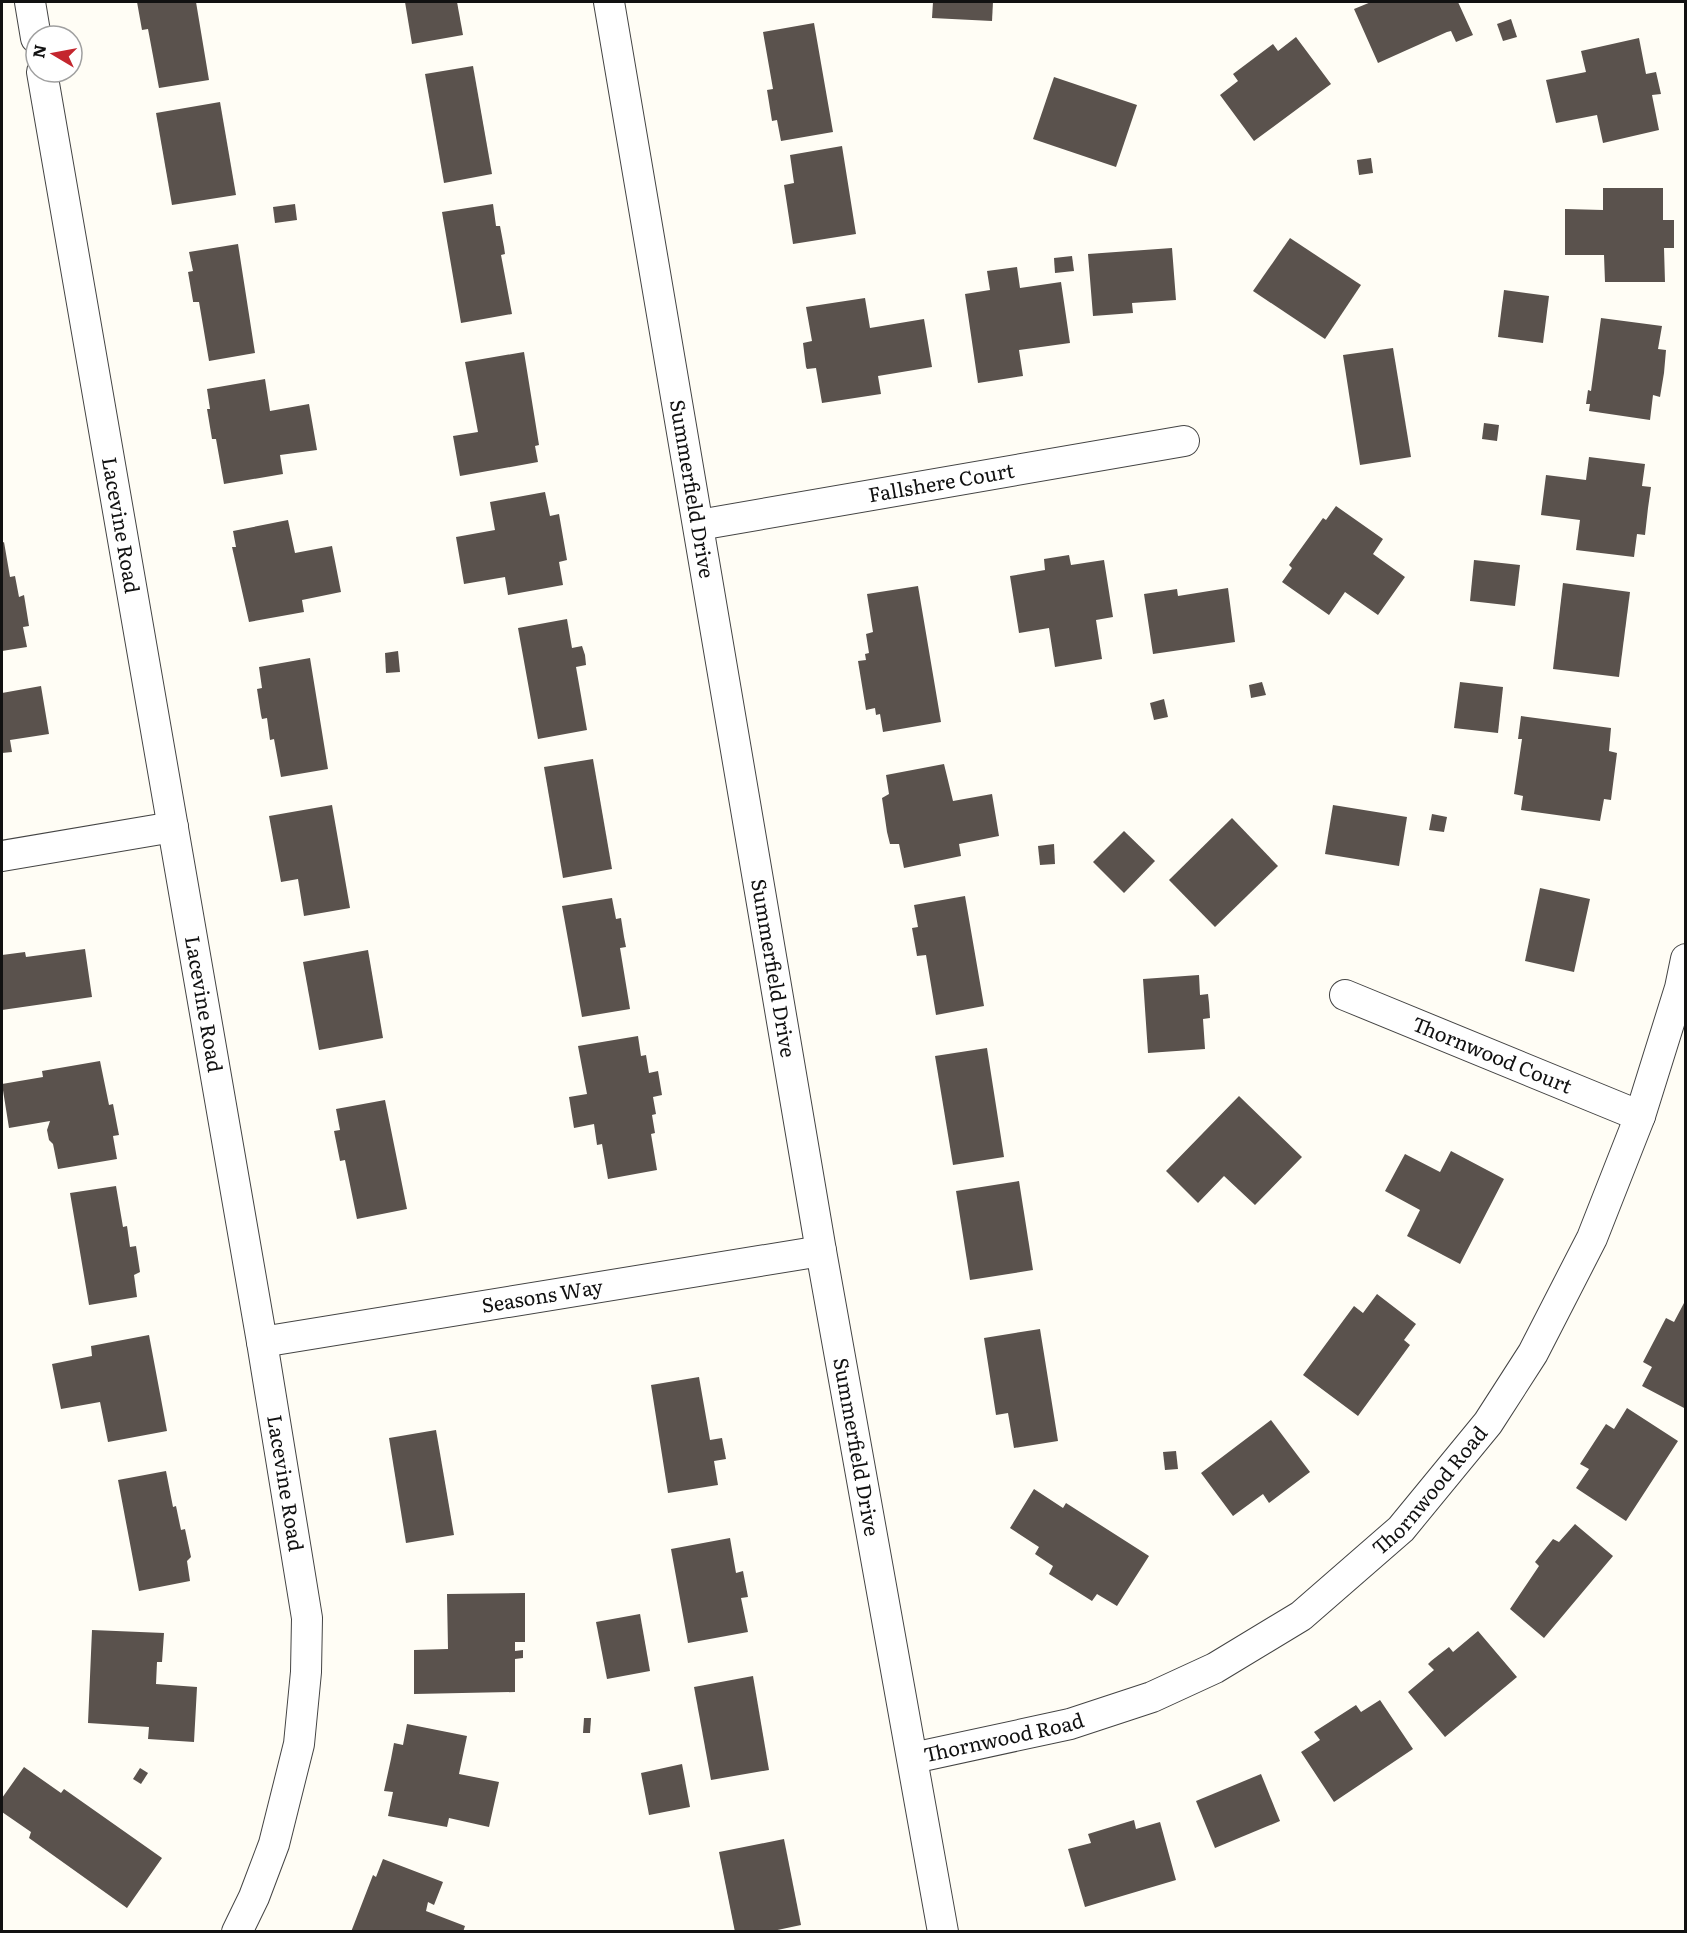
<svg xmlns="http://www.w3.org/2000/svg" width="1687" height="1933" font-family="Literata,serif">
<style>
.building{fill:#5a524d}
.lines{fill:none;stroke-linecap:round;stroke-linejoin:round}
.street-casing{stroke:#444;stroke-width:32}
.street{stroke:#fff;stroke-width:30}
.labels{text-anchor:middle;stroke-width:6;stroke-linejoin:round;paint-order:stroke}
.street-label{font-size:20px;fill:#111;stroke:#fff}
</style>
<rect width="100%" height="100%" fill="#fffdf5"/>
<!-- building -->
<g class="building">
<path d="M 137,2 L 196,2 L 209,80 L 159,88 L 148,29 L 142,30 Z"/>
<path d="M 405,2 L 457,2 L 463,35 L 412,44 Z"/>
<path d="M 933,2 L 993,2 L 992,21 L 932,18 Z"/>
<path d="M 1371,2 L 1458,2 L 1473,35 L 1456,42 L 1451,31 L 1447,32 L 1378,63 L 1354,9 Z"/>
<path d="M 1511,19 L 1517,37 L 1503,41 L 1497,24 Z"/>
<path d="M 814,23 L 833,132 L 781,141 L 777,120 L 772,121 L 767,90 L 773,89 L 763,32 Z"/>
<path d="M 1296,37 L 1331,84 L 1254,141 L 1220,95 L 1238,81 L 1233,74 L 1273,44 L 1278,51 Z"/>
<path d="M 1639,38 L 1646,74 L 1656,72 L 1661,94 L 1652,95 L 1659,130 L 1603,143 L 1597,115 L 1556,123 L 1546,80 L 1586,72 L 1581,51 Z"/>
<path d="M 473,66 L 492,174 L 444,183 L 425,74 Z"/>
<path d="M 1054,77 L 1137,105 L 1116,167 L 1033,139 Z"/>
<path d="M 220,102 L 236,195 L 172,205 L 156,113 Z"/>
<path d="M 842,146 L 856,234 L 793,244 L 784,185 L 794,183 L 790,155 Z"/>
<path d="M 1371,158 L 1373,173 L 1359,175 L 1357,160 Z"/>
<path d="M 1603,188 L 1663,188 L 1663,220 L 1674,220 L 1674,248 L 1664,248 L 1665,282 L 1605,282 L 1604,255 L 1565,255 L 1565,209 L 1603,210 Z"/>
<path d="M 295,204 L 297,220 L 275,223 L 273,207 Z"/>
<path d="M 493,204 L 496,226 L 500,226 L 504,247 L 505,254 L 501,255 L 512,314 L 461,323 L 442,212 Z"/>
<path d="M 1290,238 L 1361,285 L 1325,339 L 1253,291 Z"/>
<path d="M 238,244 L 255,353 L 209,361 L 199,302 L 193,302 L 193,301 L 188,272 L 193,271 L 189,252 Z"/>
<path d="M 1172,248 L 1176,300 L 1132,303 L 1133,313 L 1093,316 L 1088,254 Z"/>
<path d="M 1072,256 L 1074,271 L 1055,273 L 1054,258 Z"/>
<path d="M 1017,267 L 1020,288 L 1061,282 L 1070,343 L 1019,350 L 1023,376 L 978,383 L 965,294 L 990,290 L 987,271 Z"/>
<path d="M 1504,290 L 1549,296 L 1543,343 L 1498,337 Z"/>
<path d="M 865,298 L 870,328 L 924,319 L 932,367 L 878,376 L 881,394 L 822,403 L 816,368 L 807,369 L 806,367 L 803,343 L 812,341 L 806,307 Z"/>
<path d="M 1601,318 L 1662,326 L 1658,349 L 1666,350 L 1664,373 L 1660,397 L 1653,395 L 1650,420 L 1589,411 L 1590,404 L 1586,404 L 1588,390 L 1591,391 Z"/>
<path d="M 1393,348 L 1411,457 L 1360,465 L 1343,355 Z"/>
<path d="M 524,352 L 539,445 L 535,446 L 538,462 L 460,476 L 453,436 L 478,432 L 465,362 Z"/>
<path d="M 265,379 L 270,411 L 309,404 L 317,450 L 280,455 L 283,474 L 224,484 L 216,439 L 212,439 L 207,409 L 210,409 L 207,389 Z"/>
<path d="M 1484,423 L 1499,425 L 1497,441 L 1482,439 Z"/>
<path d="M 1589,457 L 1645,464 L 1642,486 L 1651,487 L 1648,508 L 1645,535 L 1637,534 L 1634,557 L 1576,550 L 1580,520 L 1541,515 L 1546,475 L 1586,480 Z"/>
<path d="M 545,492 L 550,516 L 559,514 L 567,560 L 559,562 L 563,585 L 508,595 L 505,577 L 464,584 L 456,537 L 495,530 L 490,502 Z"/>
<path d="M 1336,506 L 1383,539 L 1373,554 L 1405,577 L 1378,615 L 1345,592 L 1329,615 L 1282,582 L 1292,568 L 1289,565 L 1323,518 L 1326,520 Z"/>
<path d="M 288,520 L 295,553 L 332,546 L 341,592 L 302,600 L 304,612 L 249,622 L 232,547 L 236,547 L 233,531 Z"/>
<path d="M 4,542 L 10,577 L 15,576 L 19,597 L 24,595 L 29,626 L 23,627 L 27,647 L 2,651 L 2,543 Z"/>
<path d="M 1069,555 L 1071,565 L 1104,560 L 1113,617 L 1096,620 L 1102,659 L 1055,667 L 1049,628 L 1019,633 L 1010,576 L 1045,570 L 1044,559 Z"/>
<path d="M 1474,560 L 1520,565 L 1515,606 L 1470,601 Z"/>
<path d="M 1563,583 L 1630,592 L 1619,677 L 1553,669 Z"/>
<path d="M 918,586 L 941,722 L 883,732 L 880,714 L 876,715 L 875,708 L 866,710 L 858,661 L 866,660 L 865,654 L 869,653 L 866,634 L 873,632 L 867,594 Z"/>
<path d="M 1228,588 L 1235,642 L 1153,654 L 1144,594 L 1177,589 L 1178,596 Z"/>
<path d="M 567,619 L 572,648 L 582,646 L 585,655 L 586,665 L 576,667 L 587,730 L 538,739 L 518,628 Z"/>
<path d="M 398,651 L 400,672 L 386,673 L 385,653 Z"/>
<path d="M 310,658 L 328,769 L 281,777 L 274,739 L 270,740 L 267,718 L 262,719 L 261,715 L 257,689 L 262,688 L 259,667 Z"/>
<path d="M 1262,682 L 1266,695 L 1251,698 L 1249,685 Z"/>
<path d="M 1460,682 L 1503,687 L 1498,733 L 1454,728 Z"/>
<path d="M 41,686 L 49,734 L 10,740 L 12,752 L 2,753 L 2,693 Z"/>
<path d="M 1164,699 L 1168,717 L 1154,720 L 1150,703 Z"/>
<path d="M 1521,716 L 1611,728 L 1609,751 L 1617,753 L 1611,800 L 1604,799 L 1600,821 L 1521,810 L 1523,796 L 1514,794 L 1522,739 L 1518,739 Z"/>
<path d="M 593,759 L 612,869 L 563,878 L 544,767 Z"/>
<path d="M 944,764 L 953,801 L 992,794 L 999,836 L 959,844 L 961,856 L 904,868 L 899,844 L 890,844 L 887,832 L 882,798 L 889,794 L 886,775 Z"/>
<path d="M 332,805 L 350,908 L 304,916 L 298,879 L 281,882 L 269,816 Z"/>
<path d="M 1333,805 L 1407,817 L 1399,866 L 1325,854 Z"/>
<path d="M 1432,814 L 1447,817 L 1444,832 L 1429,830 Z"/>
<path d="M 1232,818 L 1278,866 L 1215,927 L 1169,880 Z"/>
<path d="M 1124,831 L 1155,861 L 1124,893 L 1093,862 Z"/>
<path d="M 1054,844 L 1055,864 L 1040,865 L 1038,846 Z"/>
<path d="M 1540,888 L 1590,899 L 1574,972 L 1525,961 Z"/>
<path d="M 965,896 L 984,1006 L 936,1015 L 926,955 L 917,956 L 912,928 L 918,927 L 914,905 Z"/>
<path d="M 612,898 L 616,919 L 621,918 L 624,937 L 626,947 L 620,948 L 630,1009 L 582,1017 L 562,906 Z"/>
<path d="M 85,949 L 92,997 L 2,1010 L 2,955 L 25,952 L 26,957 Z"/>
<path d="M 368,950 L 383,1038 L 319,1050 L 303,962 Z"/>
<path d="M 1199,975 L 1200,995 L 1208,994 L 1209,1003 L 1210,1018 L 1203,1019 L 1205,1049 L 1148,1053 L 1143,979 Z"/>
<path d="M 638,1036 L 641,1056 L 646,1055 L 649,1073 L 658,1071 L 662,1095 L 653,1097 L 656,1114 L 652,1115 L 655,1133 L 651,1134 L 657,1170 L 608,1179 L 602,1144 L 597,1145 L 594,1124 L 574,1128 L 569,1097 L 587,1094 L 578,1046 Z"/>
<path d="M 987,1048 L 1004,1157 L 953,1165 L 935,1056 Z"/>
<path d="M 100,1061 L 109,1105 L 113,1104 L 117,1125 L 119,1135 L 113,1136 L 117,1159 L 58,1169 L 53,1144 L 49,1140 L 47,1130 L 50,1121 L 9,1128 L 2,1084 L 43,1077 L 42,1071 Z"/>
<path d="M 1239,1096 L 1302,1157 L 1255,1205 L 1224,1176 L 1198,1203 L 1166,1171 Z"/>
<path d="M 385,1100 L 407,1209 L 357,1219 L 345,1160 L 340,1161 L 334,1131 L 340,1130 L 336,1109 Z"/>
<path d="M 1451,1151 L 1504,1179 L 1460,1264 L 1407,1236 L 1420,1210 L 1385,1191 L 1405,1154 L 1440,1172 Z"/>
<path d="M 1019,1181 L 1033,1270 L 970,1280 L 956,1191 Z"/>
<path d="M 116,1186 L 123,1227 L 127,1226 L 130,1247 L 136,1246 L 140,1272 L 134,1275 L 137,1297 L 89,1305 L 70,1193 Z"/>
<path d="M 1377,1294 L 1416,1324 L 1404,1340 L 1410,1345 L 1358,1416 L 1303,1375 L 1354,1306 L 1363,1313 Z"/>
<path d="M 1684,1303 L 1686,1304 L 1686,1409 L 1642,1386 L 1652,1367 L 1643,1362 L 1666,1318 L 1674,1322 Z"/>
<path d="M 1040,1329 L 1058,1441 L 1014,1448 L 1008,1413 L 996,1415 L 984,1338 Z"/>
<path d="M 149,1335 L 167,1431 L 108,1442 L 100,1402 L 61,1409 L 52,1364 L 92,1356 L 91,1346 Z"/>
<path d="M 699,1377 L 710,1440 L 722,1438 L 726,1459 L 714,1461 L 718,1485 L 668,1493 L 651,1385 Z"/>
<path d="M 1627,1408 L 1678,1441 L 1626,1521 L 1576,1488 L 1589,1469 L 1580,1464 L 1606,1424 L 1614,1429 Z"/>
<path d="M 1271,1420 L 1310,1472 L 1269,1503 L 1263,1494 L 1233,1516 L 1201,1473 Z"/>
<path d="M 436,1430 L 454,1535 L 406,1543 L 389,1438 Z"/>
<path d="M 1176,1451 L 1178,1469 L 1165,1470 L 1163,1452 Z"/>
<path d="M 166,1471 L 173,1507 L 176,1506 L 181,1530 L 185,1529 L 191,1557 L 187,1561 L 190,1581 L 139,1591 L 118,1480 Z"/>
<path d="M 1034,1489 L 1063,1508 L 1066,1503 L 1149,1556 L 1117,1606 L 1097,1594 L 1092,1601 L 1049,1574 L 1053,1566 L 1035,1554 L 1039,1547 L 1010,1528 Z"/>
<path d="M 1575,1524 L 1613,1556 L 1544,1638 L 1510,1609 L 1539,1566 L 1535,1562 L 1553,1539 L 1559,1542 Z"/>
<path d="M 730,1538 L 736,1573 L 743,1571 L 748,1597 L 741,1598 L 748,1632 L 688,1643 L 671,1549 Z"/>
<path d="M 525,1593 L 525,1642 L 515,1642 L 515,1651 L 523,1650 L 523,1658 L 515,1659 L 515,1692 L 414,1694 L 414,1650 L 448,1649 L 447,1594 Z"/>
<path d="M 640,1614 L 650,1671 L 607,1679 L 596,1622 Z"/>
<path d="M 92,1630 L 164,1633 L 162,1662 L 157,1662 L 156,1684 L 197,1687 L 194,1742 L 148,1739 L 149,1727 L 88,1723 Z"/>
<path d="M 1478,1631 L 1517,1677 L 1445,1737 L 1408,1692 L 1434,1670 L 1428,1664 L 1431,1661 L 1449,1647 L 1453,1652 Z"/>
<path d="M 753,1676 L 769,1770 L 711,1780 L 694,1687 Z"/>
<path d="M 1380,1700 L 1413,1749 L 1334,1802 L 1301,1752 L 1320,1740 L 1314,1732 L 1356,1705 L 1361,1712 Z"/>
<path d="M 584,1718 L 591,1718 L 590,1733 L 583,1733 Z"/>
<path d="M 407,1724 L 467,1736 L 459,1774 L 499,1782 L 489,1827 L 449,1818 L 447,1827 L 388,1816 L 393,1792 L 384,1791 L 391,1759 L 394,1743 L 403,1745 Z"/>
<path d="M 682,1764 L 690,1807 L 649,1815 L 641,1773 Z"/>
<path d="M 24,1767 L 61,1793 L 64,1789 L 162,1858 L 127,1908 L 29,1838 L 31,1832 L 2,1812 L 2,1798 Z"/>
<path d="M 140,1768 L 148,1773 L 141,1784 L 133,1779 Z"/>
<path d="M 1261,1774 L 1280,1821 L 1215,1848 L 1196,1801 Z"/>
<path d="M 1134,1820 L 1136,1829 L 1160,1822 L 1176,1880 L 1085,1907 L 1068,1849 L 1091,1843 L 1088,1834 Z"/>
<path d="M 784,1839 L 801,1925 L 768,1932 L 735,1932 L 719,1852 Z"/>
<path d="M 383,1859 L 443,1882 L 434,1905 L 428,1902 L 426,1911 L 465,1926 L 463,1932 L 351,1932 L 373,1875 L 376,1877 Z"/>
</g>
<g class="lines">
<!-- street casing -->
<g class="street-casing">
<g id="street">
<path d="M 30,2 L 36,38"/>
<path id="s1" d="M 609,2 L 821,1251 L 943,1932"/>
<path id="s2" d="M 42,72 L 262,1342 L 307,1618 L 306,1672 L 299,1744 L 274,1844 L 254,1897 L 237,1932"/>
<path id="s3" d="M 699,525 L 1184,441"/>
<path d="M 2,856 L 173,827"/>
<path id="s4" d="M 1345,995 L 1640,1116"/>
<path id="s5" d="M 262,1342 L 821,1251"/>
<path id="s6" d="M 913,1758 L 1070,1724 L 1152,1697 L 1215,1668 L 1301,1616 L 1401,1529 L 1488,1423 L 1533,1353 L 1592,1238 L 1640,1116 L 1680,988 L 1686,959"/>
</g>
</g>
<!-- street -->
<use href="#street" class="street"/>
</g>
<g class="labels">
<!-- street labels -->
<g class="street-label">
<text dy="7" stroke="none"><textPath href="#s3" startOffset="246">Fallshere Court</textPath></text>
<text dy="7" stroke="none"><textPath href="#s1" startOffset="494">Summerfield Drive</textPath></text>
<text dy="7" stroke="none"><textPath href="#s2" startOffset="460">Lacevine Road</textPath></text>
<text dy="7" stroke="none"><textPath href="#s1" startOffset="980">Summerfield Drive</textPath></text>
<text dy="7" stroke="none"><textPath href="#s2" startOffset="946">Lacevine Road</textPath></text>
<text dy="7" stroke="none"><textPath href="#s4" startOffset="159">Thornwood Court</textPath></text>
<text dy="7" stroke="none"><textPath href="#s5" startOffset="284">Seasons Way</textPath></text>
<text dy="7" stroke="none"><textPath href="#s1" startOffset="1466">Summerfield Drive</textPath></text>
<text dy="7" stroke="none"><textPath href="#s2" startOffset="1432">Lacevine Road</textPath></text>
<text dy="7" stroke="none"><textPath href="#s6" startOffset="597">Thornwood Road</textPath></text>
<text dy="7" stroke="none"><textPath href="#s6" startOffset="93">Thornwood Road</textPath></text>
</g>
</g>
<!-- border -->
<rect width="1687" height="1933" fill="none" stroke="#111111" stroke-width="6"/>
<!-- north arrow -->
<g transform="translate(54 54) rotate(280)"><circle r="28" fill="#ffffff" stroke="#a0a0a0" stroke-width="1.5"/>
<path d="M0-4.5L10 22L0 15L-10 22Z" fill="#c4262e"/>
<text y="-9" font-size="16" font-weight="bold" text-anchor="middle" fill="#111111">N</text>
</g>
</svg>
